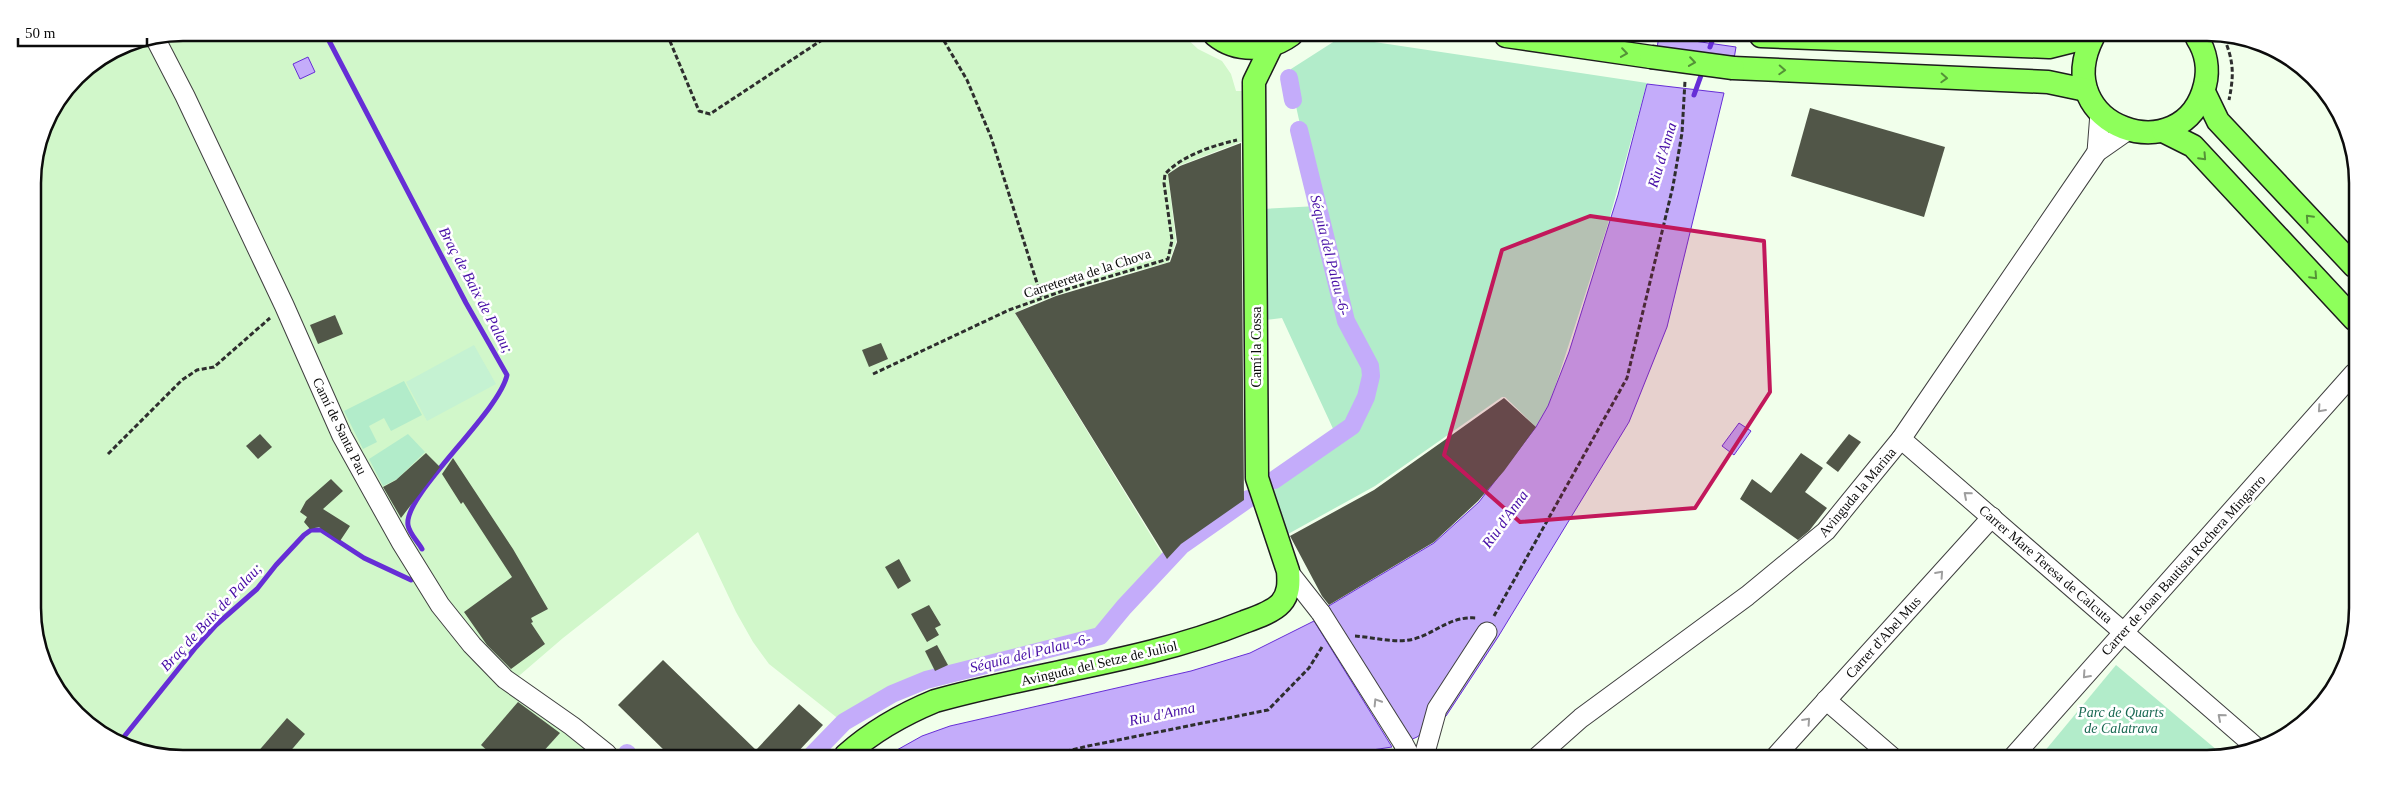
<svg xmlns="http://www.w3.org/2000/svg" width="2390" height="791" font-family="'Times New Roman',serif">
<style>
.farmland{fill:#d1f7ca}
.green{fill:#b2ecca}
.pitch{fill:#c5f2d2}
.water{fill:#c4acfa;stroke:#662ed6}
.lines{fill:none;stroke-linecap:round;stroke-linejoin:round}
.stream{stroke:#662ed6;stroke-width:5}
.canal{stroke:#c4acfa;stroke-width:18}
.building{fill:#515648}
.minor-casing{stroke:#3f3f3f;stroke-width:21}
.major-casing{stroke:#1d1d1d;stroke-width:25}
.path{stroke:#2e2e2e;stroke-width:3;stroke-dasharray:5 2.5;stroke-linecap:butt}
.minor{stroke:#fff;stroke-width:19}
.major{stroke:#8eff5b;stroke-width:22}
.minor-bridge-casing{stroke:#3f3f3f;stroke-width:21;stroke-linecap:butt}
.major-bridge-casing{stroke:#1d1d1d;stroke-width:25;stroke-linecap:butt}
.minor-bridge{stroke:#fff;stroke-width:19}
.major-bridge{stroke:#8eff5b;stroke-width:22}
.oneway{stroke:#549237}
.oneway2{stroke:#9e9e9e}
.marked{fill:#c2185b;fill-opacity:0.2;stroke:#c2185b;stroke-width:4;stroke-linejoin:round}
.labels{text-anchor:middle;stroke-width:5;stroke-linejoin:round;paint-order:stroke}
.street-label{font-size:14px;fill:#0c0c0c;stroke:#fff}
.park-label{font-size:14px;font-style:italic;fill:#186852;stroke:#fff}
.water-label{font-size:15px;font-style:italic;fill:#460da6;stroke:#fff}
.rim{fill:none;stroke:#0c0c0c;stroke-width:2.5}
</style>
<rect width="100%" height="100%" fill="#f1ffeb"/>
<!-- farmland -->
<g class="farmland">
<path d="M 183,33 L 1183,35 L 1198,49 L 1222,61 L 1231,74 L 1236,91 L 1242,91 L 1243,141 L 1178,166 L 1168,174 L 1176,242 L 1169,262 L 1082,286 L 1033,304 L 1015,313 L 1169,565 L 1101,636 L 927,681 L 893,694 L 845,724 L 769,664 L 753,642 L 736,612 L 698,532 L 563,638 L 513,681 L 507,678 L 402,541 L 156,38 Z"/>
<path d="M 151,39 L 340,437 L 470,647 L 603,754 L 144,753 L 107,738 L 70,707 L 35,637 L 33,173 L 44,125 L 77,76 L 126,44 Z"/>
</g>
<!-- green -->
<g class="green">
<path d="M 1341,37 L 1647,83 L 1607,227 L 1555,387 L 1548,406 L 1536,427 L 1505,397 L 1502,397 L 1375,486 L 1288,534 L 1268,474 L 1335,433 L 1282,318 L 1265,320 L 1262,209 L 1318,206 L 1290,79 L 1291,69 Z"/>
<path d="M 404,381 L 422,415 L 391,431 L 384,418 L 369,426 L 377,442 L 363,449 L 344,411 Z"/>
<path d="M 408,434 L 425,452 L 397,479 L 383,486 L 369,459 Z"/>
<path d="M 2116,665 L 2224,756 L 2217,758 L 2039,758 Z"/>
</g>
<!-- pitch -->
<path class="pitch" d="M 474,345 L 496,384 L 427,421 L 406,382 Z"/>
<!-- water -->
<g class="water">
<path d="M 1659,36 L 1736,47 L 1734,59 L 1657,48 Z"/>
<path d="M 308,57 L 315,72 L 300,79 L 293,64 Z"/>
<path d="M 1647,84 L 1724,93 L 1667,327 L 1629,422 L 1498,637 L 1446,716 L 1417,737 L 1408,741 L 1327,607 L 1434,543 L 1479,502 L 1536,427 L 1548,406 L 1569,352 L 1618,195 Z"/>
<path d="M 1739,423 L 1751,431 L 1734,455 L 1722,446 Z"/>
<path d="M 1314,621 L 1392,747 L 1333,756 L 888,755 L 922,736 L 950,726 L 1191,671 L 1250,653 Z"/>
</g>
<g class="lines">
<!-- stream -->
<g class="stream">
<path d="M 325,33 L 466,303 L 507,375 C 499,413 403,495 408,525 C 409,533 418,542 422,549"/>
<path d="M 1710,47 L 1714,36"/>
<path d="M 1694,95 L 1703,70"/>
<path d="M 119,743 L 196,647 L 216,625 L 257,589 L 276,565 L 304,535 L 311,530 L 321,530 L 364,558 L 411,580"/>
</g>
<!-- canal -->
<g class="canal">
<path d="M 1289,78 L 1293,100"/>
<path d="M 1274,480 L 1352,426 L 1366,397 L 1371,376 L 1370,366 L 1346,321 L 1299,130"/>
<path d="M 627,753 L 628,754"/>
<path d="M 812,755 L 844,722 L 892,694 L 926,680 L 1100,636 L 1124,607 L 1181,546 L 1248,499"/>
</g>
</g>
<!-- building -->
<g class="building">
<path d="M 1810,108 L 1945,147 L 1924,217 L 1791,176 Z"/>
<path d="M 1241,143 L 1244,500 L 1181,544 L 1167,559 L 1015,313 L 1056,296 L 1170,262 L 1177,242 L 1168,174 L 1180,166 Z"/>
<path d="M 335,315 L 343,334 L 318,344 L 310,325 Z"/>
<path d="M 881,343 L 888,359 L 869,367 L 862,350 Z"/>
<path d="M 1504,398 L 1536,427 L 1504,471 L 1478,501 L 1434,542 L 1329,605 L 1322,596 L 1290,536 L 1374,490 Z"/>
<path d="M 260,434 L 272,447 L 258,459 L 246,446 Z"/>
<path d="M 1849,434 L 1861,442 L 1838,472 L 1826,463 Z"/>
<path d="M 426,453 L 440,467 L 401,518 L 383,487 L 396,480 Z"/>
<path d="M 1801,453 L 1823,468 L 1805,492 L 1827,508 L 1809,531 L 1798,540 L 1740,499 L 1752,479 L 1771,493 Z"/>
<path d="M 453,458 L 513,549 L 548,609 L 531,618 L 533,622 L 531,623 L 545,644 L 511,669 L 487,645 L 464,612 L 512,577 L 463,502 L 461,504 L 442,474 Z"/>
<path d="M 331,479 L 343,491 L 323,509 L 350,526 L 340,541 L 319,527 L 310,529 L 304,522 L 307,517 L 300,512 L 306,501 Z"/>
<path d="M 899,559 L 911,581 L 898,589 L 885,567 Z"/>
<path d="M 929,605 L 941,625 L 935,628 L 939,635 L 927,642 L 911,614 Z"/>
<path d="M 937,645 L 948,665 L 935,671 L 925,651 Z"/>
<path d="M 663,660 L 756,750 L 799,704 L 823,725 L 795,755 L 669,755 L 618,705 Z"/>
<path d="M 518,702 L 560,733 L 541,754 L 491,754 L 481,745 Z"/>
<path d="M 287,718 L 305,734 L 288,754 L 256,754 Z"/>
</g>
<g class="lines">
<!-- minor casing -->
<g class="minor-casing">
<g id="minor">
<path d="M 155,38 L 185,96 L 284,305 L 342,436 L 401,542 L 440,605 L 472,645 L 505,679 L 572,726 L 607,754"/>
<path d="M 2097,152 L 2100,113"/>
<path d="M 1901,439 L 2258,749"/>
<path d="M 1288,571 L 1321,613"/>
<path d="M 1826,700 L 1892,757"/>
<path d="M 1403,743 L 1410,756"/>
<path d="M 1424,756 L 1437,709 L 1487,632"/>
<path d="M 1537,757 L 1581,718 L 1747,596 L 1826,531 L 1901,439 L 2097,152 L 2127,131"/>
<path d="M 1775,757 L 1992,517"/>
<path d="M 2012,758 L 2354,373"/>
</g>
</g>
<!-- major casing -->
<g class="major-casing">
<g id="major">
<path d="M 1215,35 C 1237,53 1269,51 1291,35"/>
<path d="M 1506,36 L 1651,57"/>
<path d="M 1761,36 L 2049,47 L 2089,37"/>
<path d="M 2093,37 C 2047,127 2184,173 2205,85 C 2209,69 2206,52 2197,38"/>
<path d="M 1733,68 L 2048,82 L 2086,90"/>
<path d="M 2204,92 L 2218,121 L 2354,266"/>
<path d="M 2163,131 L 2193,146 L 2354,319"/>
<path d="M 846,755 C 873,731 901,715 935,701 C 1037,672 1145,662 1244,622 C 1255,618 1273,612 1281,603 C 1289,594 1289,583 1288,571 L 1257,478 L 1254,82 L 1272,45"/>
</g>
</g>
<!-- path -->
<g class="path">
<path d="M 667,34 L 699,111 L 710,114 L 831,34"/>
<path d="M 940,34 L 967,80 L 991,137 L 1042,299"/>
<path d="M 2224,38 C 2234,62 2234,75 2229,100"/>
<path d="M 873,374 L 1009,310 L 1068,289 L 1168,259 L 1172,240 L 1164,183 L 1165,174 C 1183,155 1212,146 1237,140"/>
<path d="M 108,454 L 182,380 L 197,370 L 214,367 L 270,318"/>
<path d="M 1494,616 L 1627,378 L 1673,186 L 1682,133 L 1685,81"/>
<path d="M 1355,636 C 1373,637 1396,644 1414,639 C 1438,632 1449,616 1477,618"/>
<path d="M 1051,755 L 1088,746 L 1268,710 L 1309,668 L 1322,647"/>
</g>
<!-- minor -->
<use href="#minor" class="minor"/>
<!-- major -->
<use href="#major" class="major"/>
<!-- minor-bridge casing -->
<g class="minor-bridge-casing">
<path id="minor-bridge" d="M 1321,613 L 1403,743"/>
</g>
<!-- major-bridge casing -->
<g class="major-bridge-casing">
<path id="major-bridge" d="M 1651,57 L 1733,68"/>
</g>
<!-- minor-bridge -->
<use href="#minor-bridge" class="minor-bridge"/>
<!-- major-bridge -->
<use href="#major-bridge" class="major-bridge"/>
</g>
<!-- one-way arrows -->
<defs><path id="oneway-chevron" d="M-2-3.5L2.5 0L-2 3.5" fill="none" stroke-width="1.6" stroke-linecap="round" stroke-linejoin="round" transform="scale(1.25)"/></defs>
<g class="oneway">
<use href="#oneway-chevron" transform="translate(1624 53) rotate(8)"/>
<use href="#oneway-chevron" transform="translate(1692 62) rotate(8)"/>
<use href="#oneway-chevron" transform="translate(1782 70) rotate(3)"/>
<use href="#oneway-chevron" transform="translate(1944 78) rotate(3)"/>
<use href="#oneway-chevron" transform="translate(2203 157) rotate(47)"/>
<use href="#oneway-chevron" transform="translate(2309 218) rotate(-133)"/>
<use href="#oneway-chevron" transform="translate(2314 276) rotate(47)"/>
</g>
<g class="oneway2">
<use href="#oneway-chevron" transform="translate(2321 409) rotate(132)"/>
<use href="#oneway-chevron" transform="translate(1967 495) rotate(-139)"/>
<use href="#oneway-chevron" transform="translate(1940 574) rotate(-48)"/>
<use href="#oneway-chevron" transform="translate(2086 675) rotate(132)"/>
<use href="#oneway-chevron" transform="translate(1377 702) rotate(-122)"/>
<use href="#oneway-chevron" transform="translate(2221 717) rotate(-139)"/>
<use href="#oneway-chevron" transform="translate(1807 721) rotate(-48)"/>
</g>
<!-- marked area -->
<path class="marked" d="M 1590,216 L 1764,241 L 1770,392 L 1695,508 L 1520,522 L 1444,455 L 1502,250 Z"/>
<g class="labels">
<!-- street labels -->
<g class="street-label">
<text transform="translate(1087 273) rotate(-18)" y="5">Carretereta de la Chova</text>
<text transform="translate(1256 347) rotate(-90)" y="5">Camí la Cossa</text>
<text transform="translate(340 426) rotate(64)" y="5">Camí de Santa Pau</text>
<text transform="translate(1857 492) rotate(-50)" y="5">Avinguda la Marina</text>
<text transform="translate(2046 564) rotate(41)" y="5">Carrer Mare Teresa de Calcuta</text>
<text transform="translate(2183 565) rotate(-48)" y="5">Carrer de Joan Bautista Rochera Mingarro</text>
<text transform="translate(1883 637) rotate(-48)" y="5">Carrer d'Abel Mus</text>
<text transform="translate(1099 663) rotate(-13)" y="5">Avinguda del Setze de Juliol</text>
</g>
<!-- park labels -->
<g class="park-label">
<text x="2121" y="717">Parc de Quarts<tspan x="2121" dy="16">de Calatrava</tspan></text>
</g>
<!-- water labels -->
<g class="water-label">
<text transform="translate(1662 155) rotate(-73)" y="5">Riu d'Anna</text>
<text transform="translate(1330 255) rotate(76)" y="5">Séquia del Palau -6-</text>
<text transform="translate(476 290) rotate(62)" y="5">Braç de Baix de Palau;</text>
<text transform="translate(1505 519) rotate(-54)" y="5">Riu d'Anna</text>
<text transform="translate(211 617) rotate(-47)" y="5">Braç de Baix de Palau;</text>
<text transform="translate(1030 653) rotate(-14)" y="5">Séquia del Palau -6-</text>
<text transform="translate(1162 714) rotate(-12)" y="5">Riu d'Anna</text>
</g>
</g>
<!-- crop -->
<path d="M0 0H2390V791H0ZM183 41H2207A142 142 0 0 1 2349 183V608A142 142 0 0 1 2207 750H183A142 142 0 0 1 41 608V183A142 142 0 0 1 183 41Z" fill="#fff" fill-rule="evenodd"/>
<path class="rim" d="M183 41H2207A142 142 0 0 1 2349 183V608A142 142 0 0 1 2207 750H183A142 142 0 0 1 41 608V183A142 142 0 0 1 183 41Z"/>
<!-- scale -->
<path d="M18 38v8h129v-8" fill="none" stroke="#0c0c0c" stroke-width="2.5"/>
<text x="25" y="38" font-size="15" fill="#0c0c0c" stroke="#ffffff" stroke-width="4" paint-order="stroke">50 m</text>
</svg>
